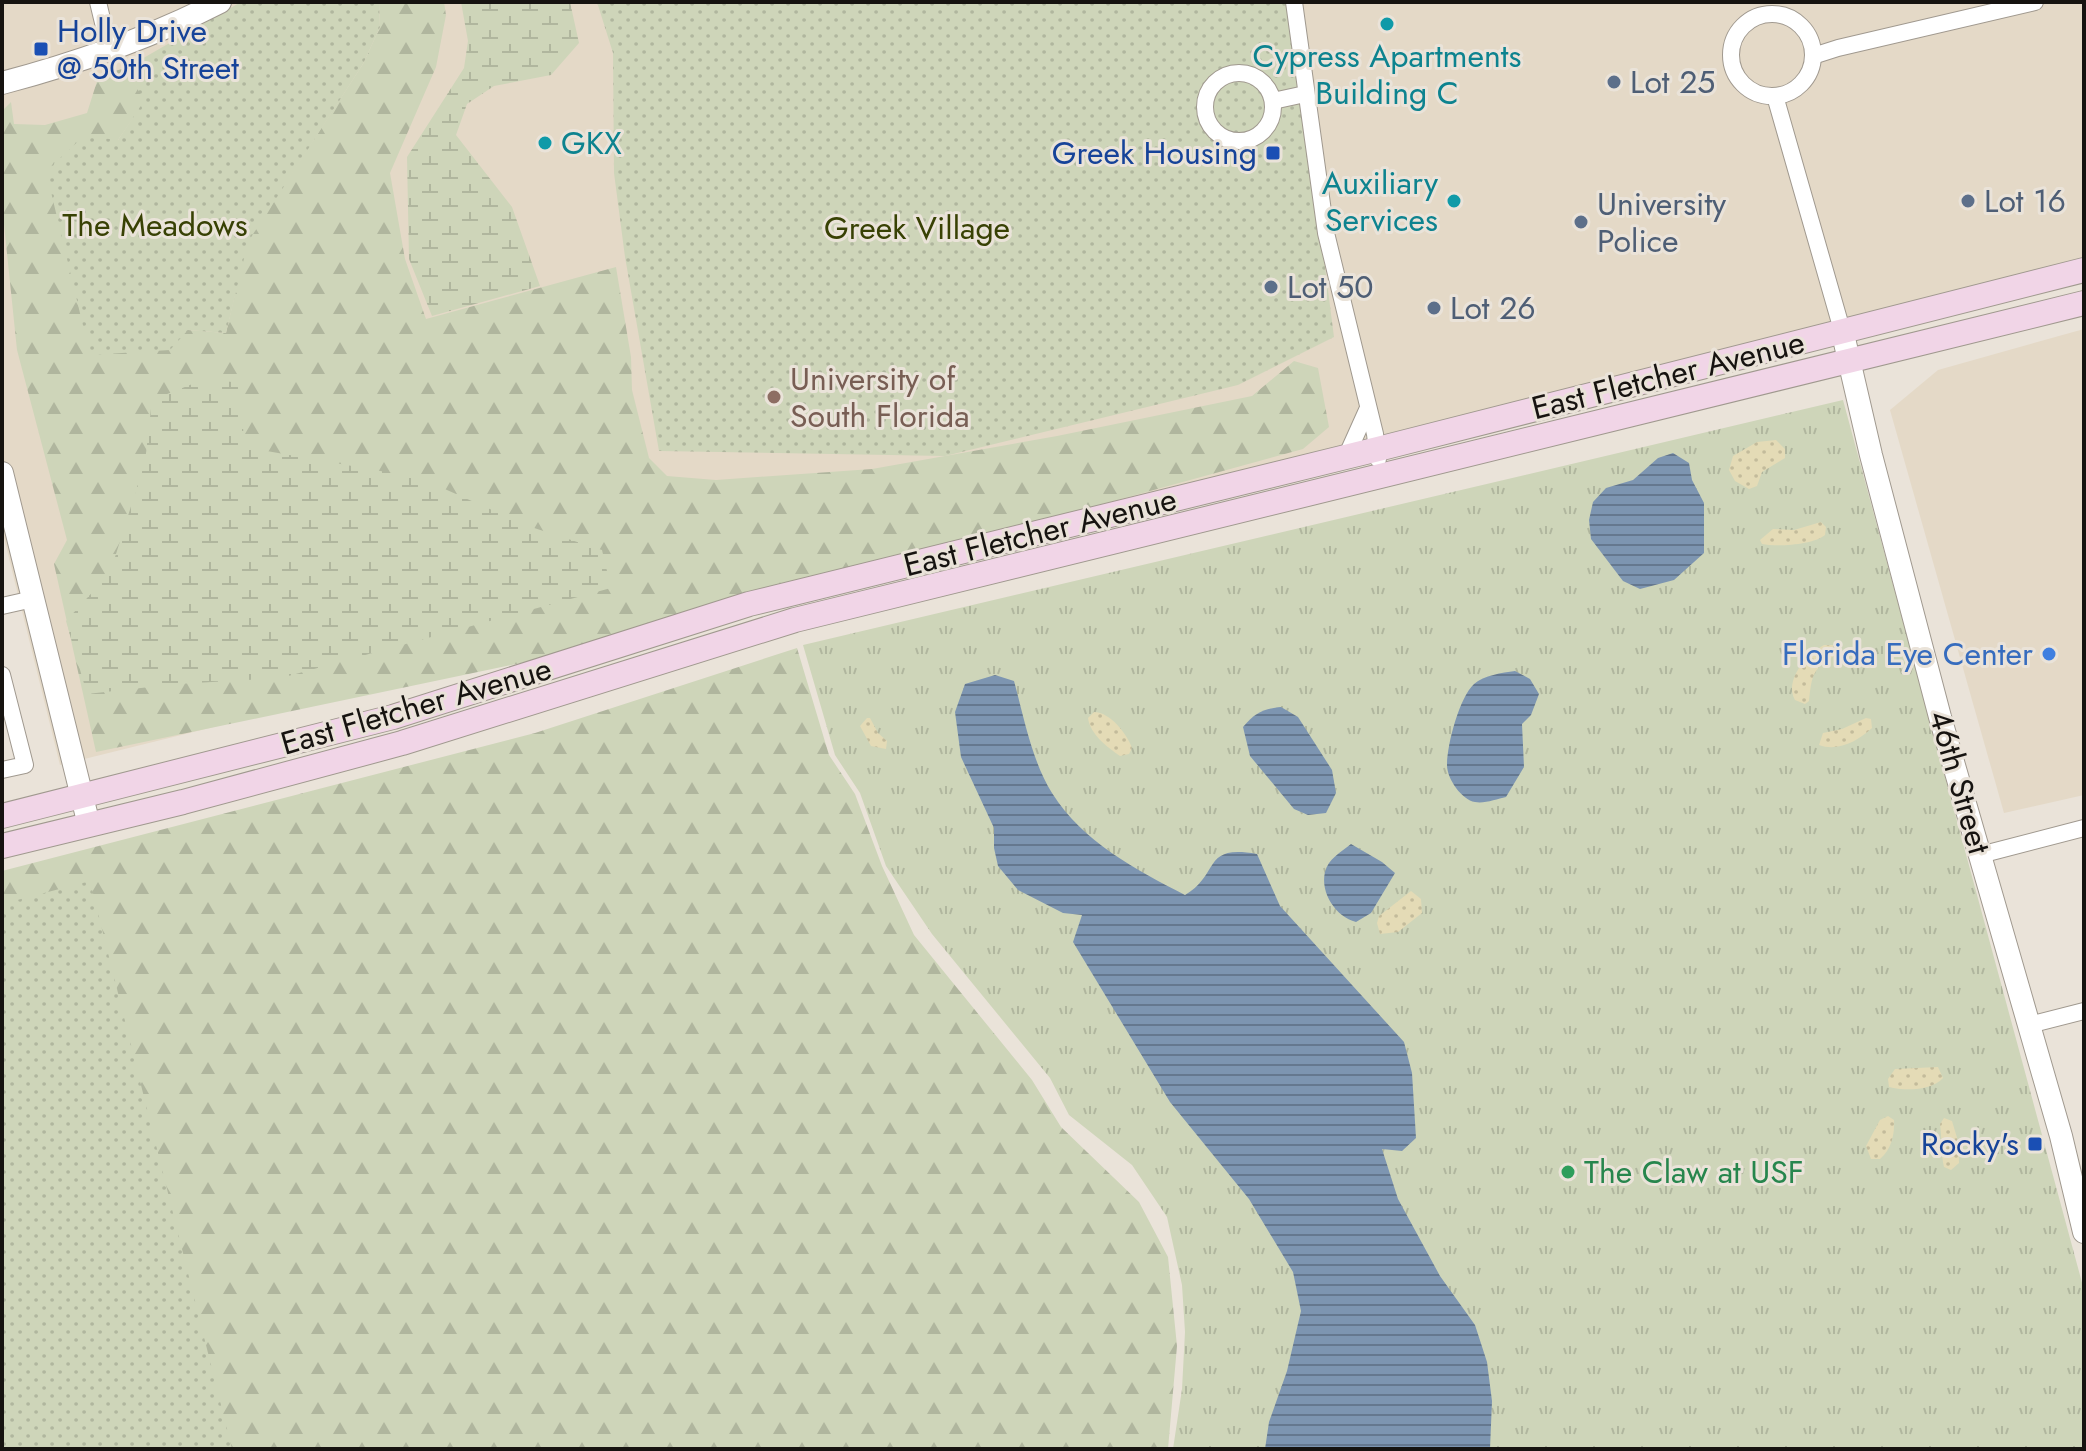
<svg xmlns="http://www.w3.org/2000/svg" width="2086" height="1451" font-family="Jost,sans-serif">
<style>
.built{fill:#e4d9c7}
.grass{fill:url(#grass-tufts)}
.forest{fill:url(#forest-firs)}
.wetland{fill:url(#wetland-marsh)}
.sand{fill:url(#sand-dots)}
.park{fill:url(#park-dots)}
.water{fill:url(#water-rules)}
.lines{fill:none;stroke-linecap:round;stroke-linejoin:round}
.minor-casing{stroke:#a0998f;stroke-width:18}
.tertiary-casing{stroke:#a0998f;stroke-width:24}
.secondary-casing{stroke:#a0998f;stroke-width:26}
.minor{stroke:#fff;stroke-width:16}
.tertiary{stroke:#fff;stroke-width:22}
.secondary{stroke:#f1d5e7;stroke-width:24}
.culture-dot{fill:#0f9aa8;stroke:#eae3d9;stroke-width:3}
.transit-dot{fill:#1a4fb4;stroke:#eae3d9;stroke-width:3}
.service-dot{fill:#5c6f8a;stroke:#eae3d9;stroke-width:3}
.education-dot{fill:#8d6e63;stroke:#eae3d9;stroke-width:3}
.shop-dot{fill:#3f7fe0;stroke:#eae3d9;stroke-width:3}
.leisure-dot{fill:#2e9e5b;stroke:#eae3d9;stroke-width:3}
.labels{text-anchor:middle;stroke-width:6;stroke-linejoin:round;paint-order:stroke}
.transit-label{font-size:32px;fill:#164399;stroke:#eae3d9;text-anchor:end}
.culture-label{font-size:32px;fill:#0d838f;stroke:#eae3d9}
.service-label{font-size:32px;fill:#4e5e75;stroke:#eae3d9;text-anchor:start}
.park-label{font-size:32px;fill:#384104;stroke:#eae3d9}
.street-label{font-size:32px;fill:#161310;stroke:#eae3d9}
.education-label{font-size:32px;fill:#785e54;stroke:#eae3d9;text-anchor:start}
.shop-label{font-size:32px;fill:#366cbe;stroke:#eae3d9;text-anchor:end}
.leisure-label{font-size:32px;fill:#27864d;stroke:#eae3d9;text-anchor:start}
</style>
<defs>
<pattern id="grass-tufts" width="24" height="20" patternUnits="userSpaceOnUse" patternTransform="scale(2)"><rect width="24" height="20" fill="#ced5b9"/><path d="M3 7l-1-3M5 7V3M7 7l1-3M15 17l-1-3M17 17v-4M19 17l1-3" fill="none" stroke="#b0b69e"/></pattern>
<pattern id="forest-firs" width="22" height="20" patternUnits="userSpaceOnUse" patternTransform="scale(2)"><rect width="22" height="20" fill="#ced5b9"/><path d="M5 1l3.5 6h-7zM16 11l3.5 6h-7z" fill="#b0b69e"/></pattern>
<pattern id="wetland-marsh" width="20" height="14" patternUnits="userSpaceOnUse" patternTransform="scale(2)"><rect width="20" height="14" fill="#ced5b9"/><path d="M1 5h8M5 5V1M11 12h8M15 12V8" fill="none" stroke="#b0b69e"/></pattern>
<pattern id="sand-dots" width="8" height="8" patternUnits="userSpaceOnUse" patternTransform="scale(2)"><rect width="8" height="8" fill="#e4dbb6"/><path d="M2 2h.1M6 6h.1" fill="none" stroke="#c3bb9b" stroke-width="1.8" stroke-linecap="round"/></pattern>
<pattern id="park-dots" width="8" height="8" patternUnits="userSpaceOnUse" patternTransform="scale(2)"><rect width="8" height="8" fill="#ced5b9"/><path d="M2 2h.1M6 6h.1" fill="none" stroke="#b0b69e" stroke-width="1.8" stroke-linecap="round"/></pattern>
<pattern id="water-rules" width="6" height="5" patternUnits="userSpaceOnUse" patternTransform="scale(2)"><rect width="6" height="5" fill="#7d95b1"/><path d="M0 2.5h6" fill="none" stroke="#65788f"/></pattern>
</defs>
<rect width="100%" height="100%" fill="#eae3d9"/>
<!-- built -->
<g class="built">
<path d="M 2,2 L 2084,2 L 2084,263 L 60,765 L 2,530 Z"/>
<path d="M 2084,329 L 2084,795 L 2004,813 L 1890,410 L 1938,370 Z"/>
</g>
<!-- grass -->
<path class="grass" d="M 1843,400 L 2084,1290 L 2084,1449 L 1173,1449 L 1182,1389 L 1185,1332 L 1182,1285 L 1167,1217 L 1132,1165 L 1069,1115 L 1050,1078 L 932,934 L 886,866 L 860,793 L 835,755 L 803,645 Z"/>
<!-- forest -->
<g class="forest">
<path d="M 379,2 L 444,2 L 446,15 L 436,67 L 390,173 L 405,259 L 426,319 L 616,267 L 631,357 L 632,390 L 649,458 L 667,476 L 716,480 L 872,469 L 1057,436 L 1252,396 L 1294,361 L 1318,368 L 1329,427 L 1303,449 L 535,660 L 96,752 L 54,564 L 67,540 L 17,350 L 2,205 L 2,111 L 11,102 L 14,124 L 45,125 L 87,113 L 99,75 L 126,68 L 145,101 L 118,140 L 188,330 L 226,333 L 247,242 L 363,64 L 380,27 Z"/>
<path d="M 797,648 L 829,755 L 855,794 L 882,866 L 914,935 L 1032,1080 L 1061,1127 L 1139,1202 L 1168,1257 L 1177,1346 L 1168,1449 L 2,1449 L 2,871 L 535,733 Z"/>
</g>
<!-- wetland -->
<g class="wetland">
<path d="M 461,2 L 570,2 L 579,43 L 551,75 L 494,86 L 467,104 L 456,135 L 512,207 L 540,286 L 432,316 L 409,259 L 407,157 L 464,68 L 468,41 Z"/>
<path d="M 205,379 L 241,383 L 244,447 L 420,478 L 528,526 L 602,550 L 611,588 L 281,678 L 177,684 L 87,694 L 66,621 L 110,573 L 145,462 L 152,400 Z"/>
</g>
<!-- sand -->
<g class="sand">
<path d="M 1776,440 L 1785,449 L 1785,458 L 1762,472 L 1757,486 L 1749,489 L 1735,481 L 1729,470 L 1733,456 L 1757,442 Z"/>
<path d="M 1821,522 L 1826,527 L 1825,535 C 1813,545 1777,547 1762,544 L 1760,540 L 1773,529 L 1794,530 Z"/>
<path d="M 1824,645 L 1833,645 L 1835,655 C 1812,670 1812,675 1809,701 L 1805,704 L 1795,700 C 1784,680 1806,655 1824,645 Z"/>
<path d="M 1094,712 C 1110,712 1127,734 1132,748 L 1129,754 L 1120,756 C 1107,747 1090,734 1088,718 Z"/>
<path d="M 867,718 L 870,718 L 878,733 L 887,741 L 886,749 L 871,746 L 860,726 Z"/>
<path d="M 1866,718 L 1871,719 L 1872,728 C 1858,741 1838,752 1819,745 L 1823,733 L 1842,729 Z"/>
<path d="M 1411,891 L 1421,899 L 1422,913 L 1398,932 L 1380,934 L 1377,923 L 1379,916 Z"/>
<path d="M 1938,1067 L 1943,1078 C 1931,1091 1905,1091 1889,1087 L 1888,1079 L 1895,1069 Z"/>
<path d="M 1888,1116 L 1894,1120 C 1895,1134 1891,1150 1880,1159 L 1871,1159 L 1866,1146 L 1880,1120 Z"/>
<path d="M 1944,1118 L 1952,1121 L 1958,1141 L 1959,1163 L 1951,1170 L 1944,1167 C 1941,1155 1942,1138 1940,1124 Z"/>
</g>
<!-- park -->
<g class="park">
<path d="M 241,2 L 379,2 L 380,27 L 363,64 L 248,242 L 226,333 L 188,330 L 170,350 L 90,355 L 46,171 L 84,136 L 118,140 L 144,101 L 126,68 Z"/>
<path d="M 597,2 L 1291,2 L 1334,337 L 1238,385 L 945,456 L 659,451 L 625,257 L 614,173 L 613,53 Z"/>
<path d="M 90,881 L 232,1449 L 2,1449 L 2,904 Z"/>
</g>
<!-- water -->
<g class="water">
<path d="M 1673,453 L 1689,463 L 1692,480 L 1704,503 L 1704,553 L 1674,580 L 1640,589 L 1623,581 L 1591,539 L 1589,520 L 1593,502 L 1606,488 L 1633,480 L 1658,458 Z"/>
<path d="M 1515,671 L 1530,679 L 1539,694 L 1531,715 L 1522,724 L 1524,767 L 1506,797 C 1497,799 1484,804 1475,802 C 1462,800 1447,779 1447,765 C 1447,745 1459,698 1474,684 C 1484,675 1502,673 1515,671 Z"/>
<path d="M 995,675 L 1014,681 C 1024,718 1032,761 1052,793 C 1083,842 1135,869 1185,895 C 1221,874 1201,844 1257,854 L 1280,906 L 1404,1042 L 1412,1073 L 1416,1138 L 1402,1151 L 1382,1149 L 1398,1199 L 1440,1276 L 1475,1325 L 1487,1362 L 1492,1401 L 1490,1449 L 1265,1449 L 1269,1422 L 1287,1371 L 1301,1311 L 1293,1272 L 1249,1199 L 1170,1102 L 1073,942 L 1082,915 L 1063,913 L 1018,890 L 998,866 L 994,848 L 994,828 L 961,757 L 955,712 L 965,684 Z"/>
<path d="M 1281,707 L 1298,717 L 1332,770 L 1336,793 L 1326,813 L 1308,815 L 1294,809 L 1250,756 L 1243,727 C 1255,713 1263,709 1281,707 Z"/>
<path d="M 1351,844 L 1382,862 L 1395,873 L 1371,913 L 1356,922 C 1336,917 1320,893 1325,872 C 1328,859 1341,852 1351,844 Z"/>
</g>
<g class="lines">
<!-- minor casing -->
<g class="minor-casing">
<g id="minor">
<path d="M 98,2 L 110,52"/>
<path d="M 1294,2 L 1326,233 L 1375,434 L 1378,459"/>
<circle cx="1772" cy="55" r="41"/>
<path d="M 1813,56 L 1838,48 L 2035,2"/>
<circle cx="1239" cy="107" r="34"/>
<path d="M 1775,96 L 1842,330"/>
<path d="M 1273,101 L 1305,94"/>
<path d="M 1346,457 L 1368,408"/>
<path d="M 2,606 L 33,599"/>
<path d="M 2,675 L 25,765 L 2,770"/>
<path d="M 1980,855 L 2084,828"/>
<path d="M 2029,1025 L 2084,1011"/>
</g>
</g>
<!-- tertiary casing -->
<g class="tertiary-casing">
<g id="tertiary">
<path d="M 2,83 C 78,63 150,38 220,2"/>
<path d="M 1842,330 L 1871,455 L 1940,717 L 2061,1136 L 2084,1232"/>
<path d="M 2,473 L 89,825"/>
</g>
</g>
<!-- secondary casing -->
<g class="secondary-casing">
<g id="secondary">
<path d="M 2,816 L 393,717 L 749,604 L 1378,449 L 2084,270"/>
<path d="M 2,846 L 183,802 L 402,743 L 795,620 L 2084,303"/>
</g>
</g>
<!-- minor -->
<use href="#minor" class="minor"/>
<!-- tertiary -->
<use href="#tertiary" class="tertiary"/>
<!-- secondary -->
<use href="#secondary" class="secondary"/>
</g>
<!-- markers -->
<g class="culture-dot">
<circle cx="1387" cy="24" r="8"/>
<circle cx="545" cy="143" r="8"/>
<circle cx="1454" cy="201" r="8"/>
</g>
<g class="transit-dot">
<rect x="33" y="41" width="16" height="16" rx="4"/>
<rect x="1265" y="145" width="16" height="16" rx="4"/>
<rect x="2027" y="1136" width="16" height="16" rx="4"/>
</g>
<g class="service-dot">
<circle cx="1614" cy="82" r="8"/>
<circle cx="1968" cy="201" r="8"/>
<circle cx="1581" cy="222" r="8"/>
<circle cx="1271" cy="287" r="8"/>
<circle cx="1434" cy="308" r="8"/>
</g>
<circle class="education-dot" cx="774" cy="397" r="8"/>
<circle class="shop-dot" cx="2049" cy="654" r="8"/>
<circle class="leisure-dot" cx="1568" cy="1172" r="8"/>
<g class="labels">
<!-- transit labels -->
<g class="transit-label">
<text x="57" y="42" text-anchor="start">Holly Drive<tspan x="57" dy="37">@ 50th Street</tspan></text>
<text x="1257" y="164">Greek Housing</text>
<text x="2019" y="1155">Rocky's</text>
</g>
<!-- culture labels -->
<g class="culture-label">
<text x="1387" y="67">Cypress Apartments<tspan x="1387" dy="37">Building C</tspan></text>
<text x="561" y="154" text-anchor="start">GKX</text>
<text x="1438" y="194" text-anchor="end">Auxiliary<tspan x="1438" dy="37">Services</tspan></text>
</g>
<!-- service labels -->
<g class="service-label">
<text x="1630" y="93">Lot 25</text>
<text x="1984" y="212">Lot 16</text>
<text x="1597" y="215">University<tspan x="1597" dy="37">Police</tspan></text>
<text x="1287" y="298">Lot 50</text>
<text x="1450" y="319">Lot 26</text>
</g>
<!-- park labels -->
<g class="park-label">
<text x="155" y="236">The Meadows</text>
<text x="917" y="239">Greek Village</text>
</g>
<!-- street labels -->
<g class="street-label">
<text transform="translate(1668 375) rotate(-14)" y="11">East Fletcher Avenue</text>
<text transform="translate(1040 532) rotate(-14)" y="11">East Fletcher Avenue</text>
<text transform="translate(416 706) rotate(-16)" y="11">East Fletcher Avenue</text>
<text transform="translate(1960 782) rotate(74)" y="11">46th Street</text>
</g>
<!-- education labels -->
<g class="education-label">
<text x="790" y="390">University of<tspan x="790" dy="37">South Florida</tspan></text>
</g>
<!-- shop labels -->
<g class="shop-label">
<text x="2033" y="665">Florida Eye Center</text>
</g>
<!-- leisure labels -->
<g class="leisure-label">
<text x="1584" y="1183">The Claw at USF</text>
</g>
</g>
<!-- border -->
<rect width="2086" height="1451" fill="none" stroke="#161310" stroke-width="8"/>
</svg>
